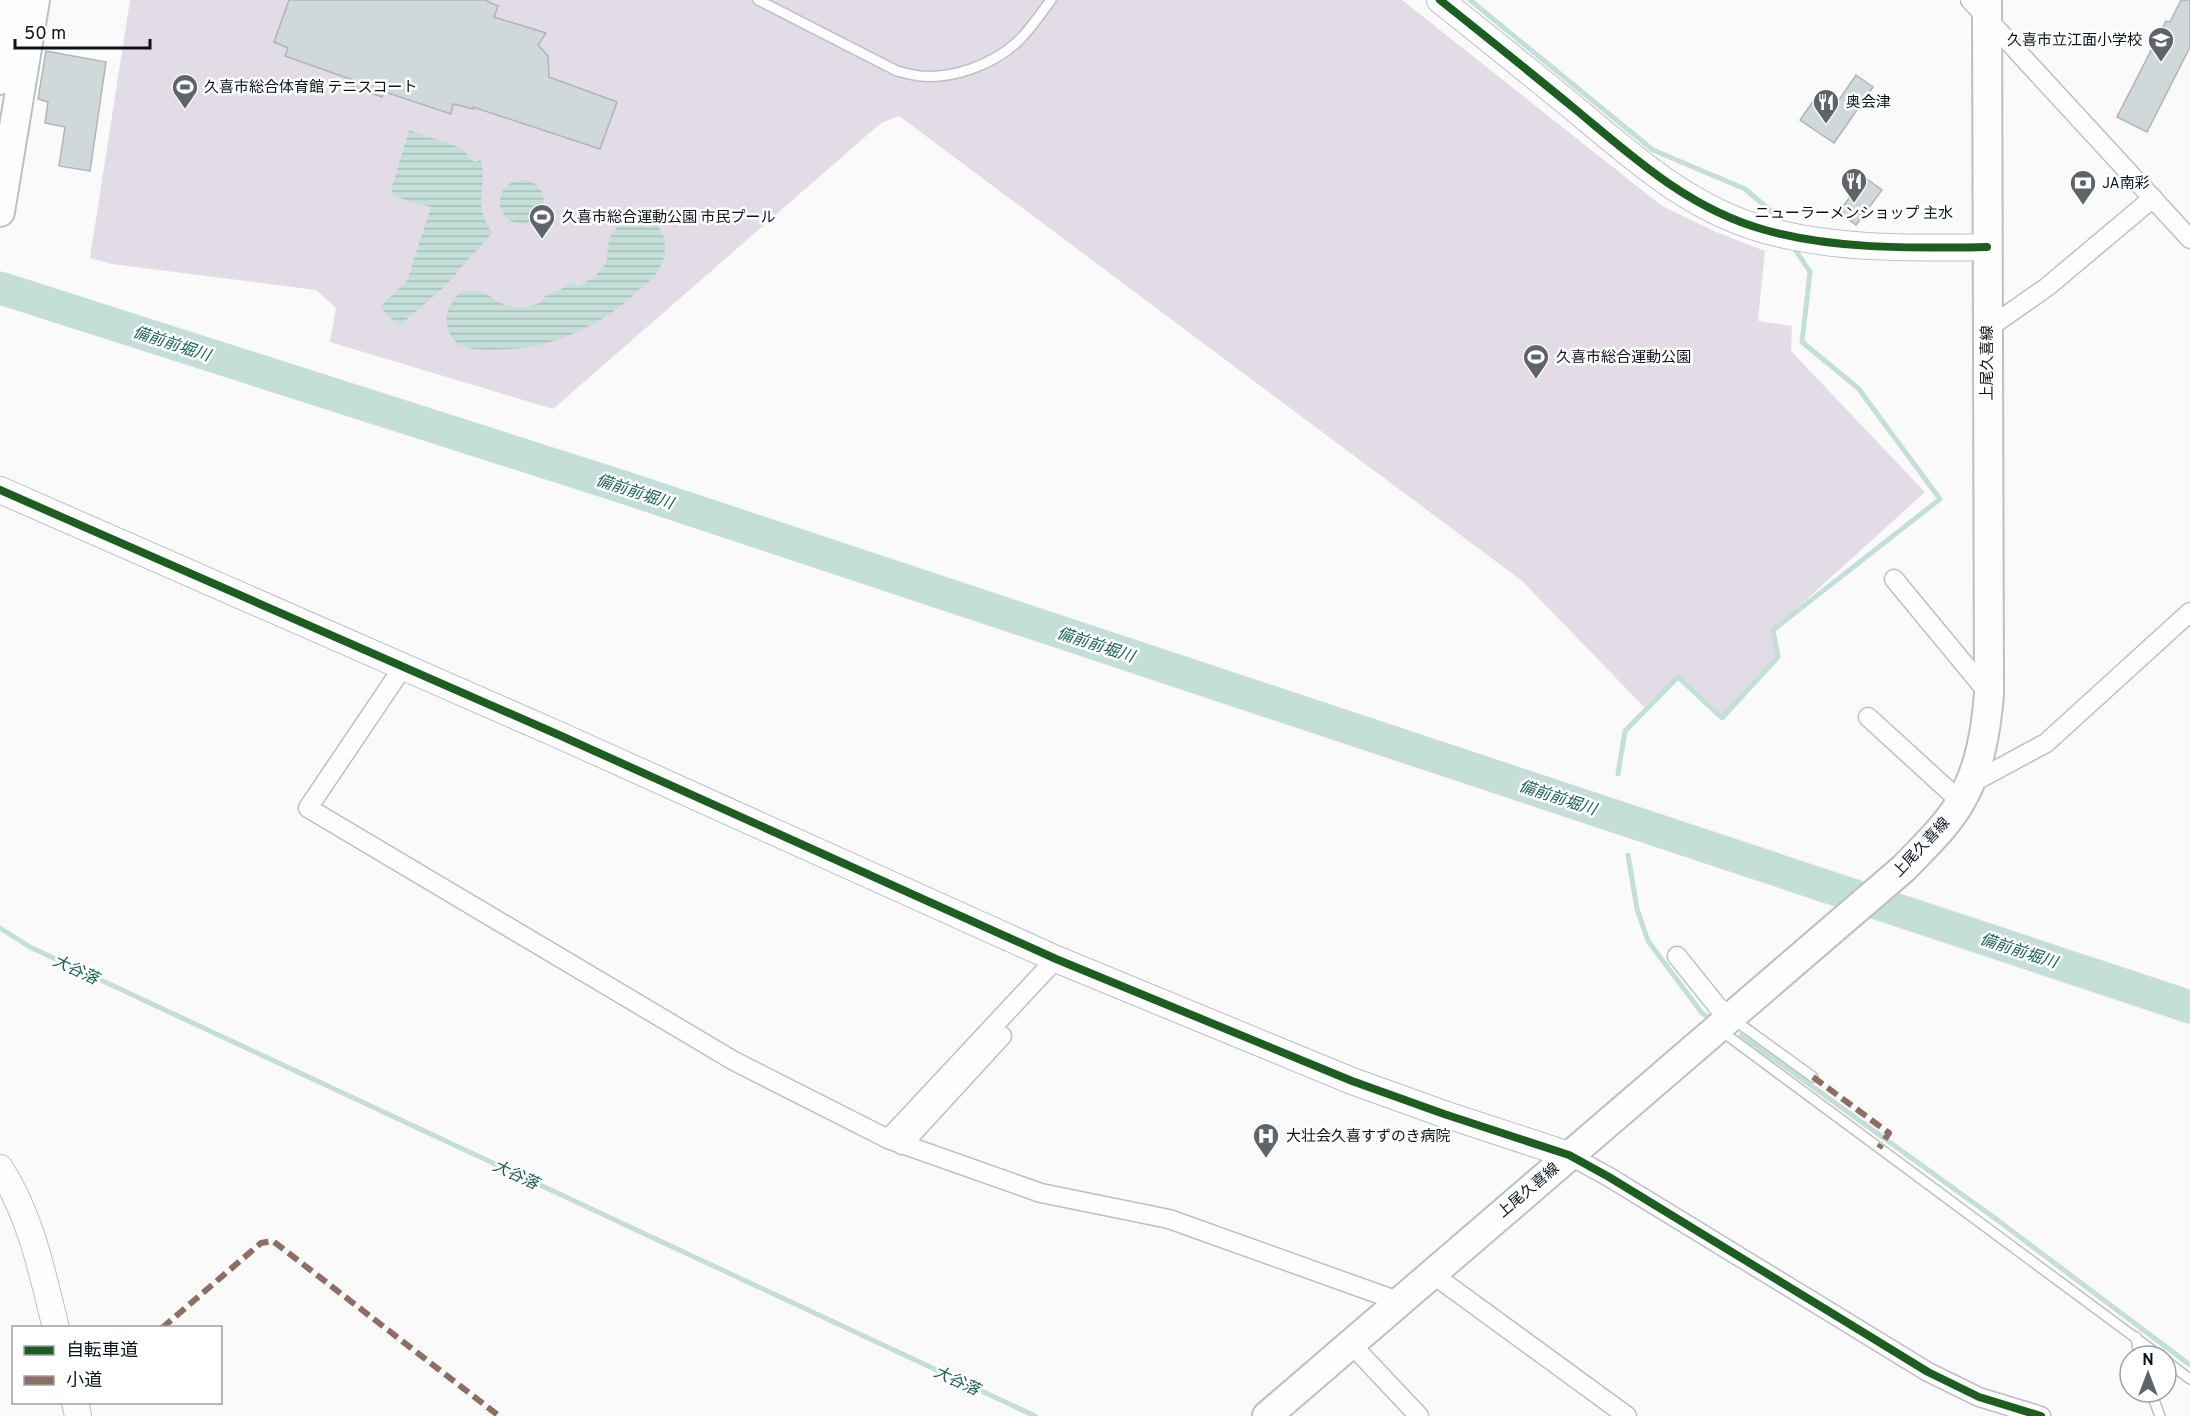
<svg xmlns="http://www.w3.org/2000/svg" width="2190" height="1416" font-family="Overpass,'Noto Sans JP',sans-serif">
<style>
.green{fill:#e2dce7}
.water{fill:url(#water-rules)}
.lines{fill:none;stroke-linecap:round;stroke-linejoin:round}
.stream{stroke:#c3dfd8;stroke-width:5}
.river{stroke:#c3dfd8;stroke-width:33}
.building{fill:#d1d8da;stroke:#aeb5b6;stroke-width:1.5}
.lane-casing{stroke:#bbc0c4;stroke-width:12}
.street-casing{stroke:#bbc0c4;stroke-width:21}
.secondary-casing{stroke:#bbc0c4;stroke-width:28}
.primary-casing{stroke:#bbc0c4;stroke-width:32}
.lane{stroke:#fefefe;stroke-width:9}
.street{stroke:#fefefe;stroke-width:18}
.secondary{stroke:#fefefe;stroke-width:26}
.primary{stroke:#fefefe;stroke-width:28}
.quiet{stroke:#8d6e63;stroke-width:6;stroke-dasharray:12 6;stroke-linecap:butt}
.cycleway-casing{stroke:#fff;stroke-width:11}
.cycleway{stroke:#1b5e20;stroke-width:8}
.labels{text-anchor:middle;stroke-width:5;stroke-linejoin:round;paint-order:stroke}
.poi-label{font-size:15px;fill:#0a131b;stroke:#fff;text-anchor:start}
.street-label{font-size:15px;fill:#0a131b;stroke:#fff}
.water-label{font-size:16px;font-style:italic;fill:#186357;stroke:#fff}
</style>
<defs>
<pattern id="water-rules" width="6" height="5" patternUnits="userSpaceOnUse" patternTransform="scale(1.5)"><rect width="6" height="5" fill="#c3dfd8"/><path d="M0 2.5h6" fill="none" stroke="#a6beb9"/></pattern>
</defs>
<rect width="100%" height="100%" fill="#fafafa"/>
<!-- green -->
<path class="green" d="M 130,0 L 1402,0 L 1662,206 L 1714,231 L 1765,251 L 1758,321 L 1792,326 L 1791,351 L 1925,492 L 1773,630 L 1778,657 L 1722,718 L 1678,677 L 1644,707 L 1522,581 L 899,116 L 881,123 L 553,409 L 330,342 L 336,308 L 316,290 L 112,264 L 90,258 Z"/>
<!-- water -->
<g class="water">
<path d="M 409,130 L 461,148 L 474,162 L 481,160 C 488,192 471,200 492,233 L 444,287 L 399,326 L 380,307 L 407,281 L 431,207 L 395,197 L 391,190 Z"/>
<circle cx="522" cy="202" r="22"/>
<path d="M 641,218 C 656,220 664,230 665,245 C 666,267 654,277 639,290 C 612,316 577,336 540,345 C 522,349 479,353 463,346 C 454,343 449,334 447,325 C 445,311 451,303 460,293 C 492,286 485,299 508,306 C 519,310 530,306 540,303 L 544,297 L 574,283 L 578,287 C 587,281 598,276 604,266 C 608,260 607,254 608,247 C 610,228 623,221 641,218 Z"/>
</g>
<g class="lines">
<!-- stream -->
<g class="stream">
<path d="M 1470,0 L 1653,150 L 1745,189 L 1772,212 L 1780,225"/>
<path d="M 1618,774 L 1625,731 L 1678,677 L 1722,718 L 1778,657 L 1773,630 L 1940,499 L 1858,388 L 1802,342 L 1810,272 L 1793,246"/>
<path d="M 1628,855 L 1637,909 L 1648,941 L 1702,1013 L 1713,1020"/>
<path d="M 0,928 L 30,947 L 1035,1416"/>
<path d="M 1741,1035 L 1996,1219 L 2190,1365"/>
</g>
<!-- river -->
<path class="river" d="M 0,288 L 623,487 L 2190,1007"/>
</g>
<!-- building -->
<g class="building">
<path d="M 289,0 L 488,0 L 488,2 L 498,6 L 494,17 L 546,33 L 538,45 L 548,56 L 549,77 L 617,102 L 600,149 L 473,107 L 473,109 L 453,104 L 451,114 L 385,92 L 382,97 L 351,86 L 353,80 L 285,56 L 288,48 L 274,42 Z"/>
<path d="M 2181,0 L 2190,0 L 2190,47 L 2147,132 L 2117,117 L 2166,21 L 2170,22 Z"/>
<path d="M 46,51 L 106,62 L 90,171 L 59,166 L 65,127 L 45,123 L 48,102 L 38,99 Z"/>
<path d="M 1856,75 L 1873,87 L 1834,143 L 1800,120 L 1818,94 L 1835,106 Z"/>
<path d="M 1864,177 L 1882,190 L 1856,225 L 1839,212 Z"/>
</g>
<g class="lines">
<!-- lane casing -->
<g class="lane-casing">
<g id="lane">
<path d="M 758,0 L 897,71 C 905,73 912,75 920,76 C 953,79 991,65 1015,44 C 1029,32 1040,14 1051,0"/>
<path d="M 1733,1019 L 1813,1077"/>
<path d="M 1720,1030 L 2160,1356"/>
<path d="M 2136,1337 L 2139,1356"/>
<path d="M 2166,1361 L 2190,1379"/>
<path d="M 2151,1392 L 2160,1416"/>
</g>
</g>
<!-- street casing -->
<g class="street-casing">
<g id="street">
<path d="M 1970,0 L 2190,239"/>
<path d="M 1987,329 L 2047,287 L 2153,198"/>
<path d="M 1894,579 L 1989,694"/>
<path d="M 403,667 L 308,808 L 734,1061 L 888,1139 L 1041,1193 L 1169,1219 L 1398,1301"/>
<path d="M 1868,717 L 1961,802"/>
<path d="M 1970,784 L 2046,743 L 2190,612"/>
<path d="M 1677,956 L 1718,1007 L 1731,1017"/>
<path d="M 888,1139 L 1056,959"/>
<path d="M 902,1145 L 1002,1036"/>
<path d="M 1569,1155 L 1609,1177 L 1928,1372 L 1979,1397 L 2041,1416"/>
<path d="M 1431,1273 L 1627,1416"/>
<path d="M 1350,1343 L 1419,1416"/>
</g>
</g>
<!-- secondary casing -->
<g class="secondary-casing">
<g id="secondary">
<path d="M 1440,0 C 1485,36 1530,72 1575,109 C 1634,158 1689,209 1765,230 C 1837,250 1913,248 1987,247"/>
<path d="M 0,490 L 559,735 L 1056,959 L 1352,1081 L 1444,1114 L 1569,1155"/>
<path d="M 0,1168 C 31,1216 42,1272 56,1328"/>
<path d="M 75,1402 L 78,1416"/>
</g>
</g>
<!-- primary casing -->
<g class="primary-casing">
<g id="primary">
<path d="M 0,80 L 13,0"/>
<path d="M 0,212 L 35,0"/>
<path d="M 1267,1416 L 1904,868 C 1924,847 1947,826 1961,801 C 1980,768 1986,731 1989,694 L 1987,0"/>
</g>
</g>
<!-- lane -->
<use href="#lane" class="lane"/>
<!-- street -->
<use href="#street" class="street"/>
<!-- secondary -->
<use href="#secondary" class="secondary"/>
<!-- primary -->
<use href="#primary" class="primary"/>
<!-- quiet -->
<g class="quiet">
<path d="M 1813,1077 L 1889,1133 L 1879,1148"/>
<path d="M 162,1328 L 261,1243 L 273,1241 L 499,1416"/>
</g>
<!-- cycleway casing -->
<g class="cycleway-casing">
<g id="cycleway">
<path d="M 1440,0 C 1485,36 1530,72 1575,109 C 1634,158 1689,209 1765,230 C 1837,250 1913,248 1987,247"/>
<path d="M 0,490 L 559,735 L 1056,959 L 1352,1081 L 1444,1114 L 1569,1155 L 1609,1177 L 1928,1372 L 1979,1397 L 2041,1416"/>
</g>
</g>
<!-- cycleway -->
<use href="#cycleway" class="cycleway"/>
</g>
<!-- icons -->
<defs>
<g id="school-pin" transform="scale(1.35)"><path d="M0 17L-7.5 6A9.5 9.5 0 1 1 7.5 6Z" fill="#5e6469" stroke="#fff"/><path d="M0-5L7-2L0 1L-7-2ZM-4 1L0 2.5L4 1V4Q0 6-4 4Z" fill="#fff"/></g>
<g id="stadium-pin" transform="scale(1.35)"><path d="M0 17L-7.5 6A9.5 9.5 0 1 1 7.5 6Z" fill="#5e6469" stroke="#fff"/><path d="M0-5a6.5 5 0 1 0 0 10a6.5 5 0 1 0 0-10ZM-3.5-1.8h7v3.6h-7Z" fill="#fff"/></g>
<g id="restaurant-pin" transform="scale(1.35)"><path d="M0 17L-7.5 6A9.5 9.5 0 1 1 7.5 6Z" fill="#5e6469" stroke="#fff"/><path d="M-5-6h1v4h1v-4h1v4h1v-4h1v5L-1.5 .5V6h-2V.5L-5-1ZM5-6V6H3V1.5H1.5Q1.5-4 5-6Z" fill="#fff"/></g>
<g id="bank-pin" transform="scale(1.35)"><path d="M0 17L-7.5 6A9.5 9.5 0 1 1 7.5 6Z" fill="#5e6469" stroke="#fff"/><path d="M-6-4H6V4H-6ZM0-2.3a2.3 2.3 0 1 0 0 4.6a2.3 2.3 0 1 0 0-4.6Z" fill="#fff"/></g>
<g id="hospital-pin" transform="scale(1.35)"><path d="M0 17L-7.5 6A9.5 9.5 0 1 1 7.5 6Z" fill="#5e6469" stroke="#fff"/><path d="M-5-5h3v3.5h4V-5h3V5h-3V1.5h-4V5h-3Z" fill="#fff"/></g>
</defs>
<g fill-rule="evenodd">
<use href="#school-pin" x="2161" y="40"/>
<use href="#stadium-pin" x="185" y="87"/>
<use href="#restaurant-pin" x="1826" y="102"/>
<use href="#restaurant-pin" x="1854" y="181"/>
<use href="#bank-pin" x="2083" y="183"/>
<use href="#stadium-pin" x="542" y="217"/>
<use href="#stadium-pin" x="1536" y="357"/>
<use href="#hospital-pin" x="1266" y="1136"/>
</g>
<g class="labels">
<!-- poi labels -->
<g class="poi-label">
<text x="2142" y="45" text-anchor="end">久喜市立江面小学校</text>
<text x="204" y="92">久喜市総合体育館 テニスコート</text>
<text x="1846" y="107">奥会津</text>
<text x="2102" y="188">JA南彩</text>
<text x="1854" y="218" text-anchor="middle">ニューラーメンショップ 主水</text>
<text x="562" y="222">久喜市総合運動公園 市民プール</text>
<text x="1556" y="362">久喜市総合運動公園</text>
<text x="1286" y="1141">大壮会久喜すずのき病院</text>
</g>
<!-- street labels -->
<g class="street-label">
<text transform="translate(1987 363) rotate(-90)" y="5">上尾久喜線</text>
<text transform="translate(1921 847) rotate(-47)" y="5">上尾久喜線</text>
<text transform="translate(1528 1190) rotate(-40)" y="5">上尾久喜線</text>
</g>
<!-- water labels -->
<g class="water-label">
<text transform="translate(172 343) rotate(18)" y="6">備前前堀川</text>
<text transform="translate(635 491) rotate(18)" y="6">備前前堀川</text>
<text transform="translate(1096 644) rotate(18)" y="6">備前前堀川</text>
<text transform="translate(1558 797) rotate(18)" y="6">備前前堀川</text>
<text transform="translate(2019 950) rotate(18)" y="6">備前前堀川</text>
<text transform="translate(76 969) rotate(25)" y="6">大谷落</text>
<text transform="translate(516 1174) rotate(25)" y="6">大谷落</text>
<text transform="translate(957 1380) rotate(25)" y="6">大谷落</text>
</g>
</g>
<!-- legend -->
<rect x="12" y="1326" width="210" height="78" fill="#ffffff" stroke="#9da1a4" stroke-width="1.5"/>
<rect x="24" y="1346" width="30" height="9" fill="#1b5e20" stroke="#9da1a4" stroke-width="1.5"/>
<text x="66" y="1356" font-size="18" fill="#0a131b">自転車道</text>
<rect x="24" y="1376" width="30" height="9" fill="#8d6e63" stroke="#9da1a4" stroke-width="1.5"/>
<text x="66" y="1386" font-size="18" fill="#0a131b">小道</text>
<!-- north arrow -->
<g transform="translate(2148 1374)"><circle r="28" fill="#ffffff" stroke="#9da1a4" stroke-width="1.5"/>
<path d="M0-4.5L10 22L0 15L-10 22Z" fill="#5e6469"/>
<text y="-9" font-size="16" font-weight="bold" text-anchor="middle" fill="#0a131b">N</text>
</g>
<!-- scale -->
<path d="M15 39v9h135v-9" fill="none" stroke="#0a131b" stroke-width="3"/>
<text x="24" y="39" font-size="18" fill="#0a131b" stroke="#ffffff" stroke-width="4.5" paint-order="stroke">50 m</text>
</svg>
